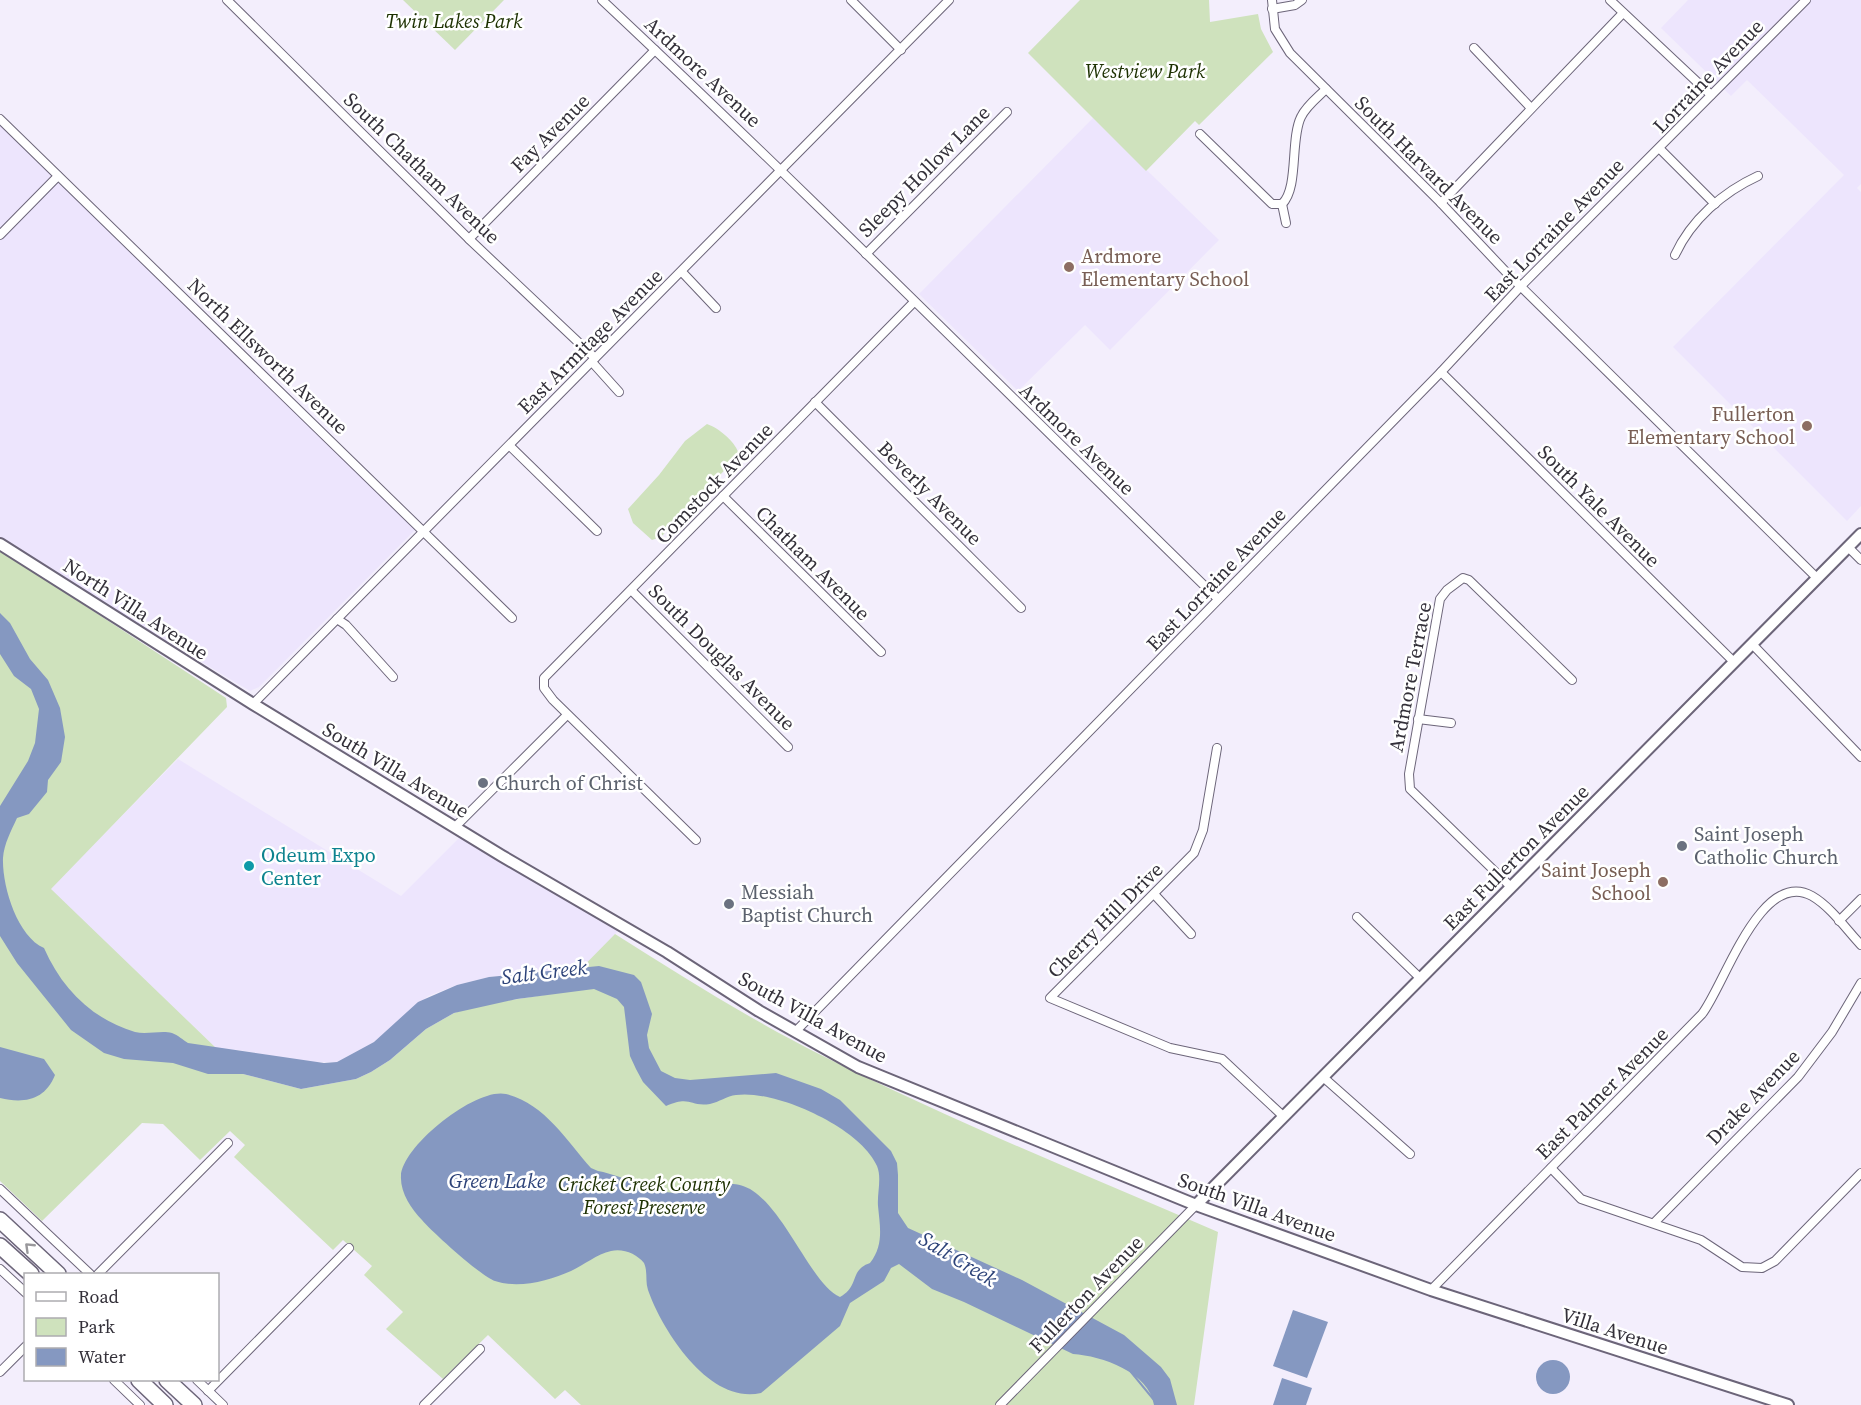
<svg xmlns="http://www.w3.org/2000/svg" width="1861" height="1405" font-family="'Source Serif 4',serif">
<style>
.built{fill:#ede5fd}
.green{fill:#cfe2bd}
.water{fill:#8598c1}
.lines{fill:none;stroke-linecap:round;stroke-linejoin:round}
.stream{stroke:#8598c1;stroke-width:2}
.street-casing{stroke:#6c6579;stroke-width:10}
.secondary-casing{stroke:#6c6579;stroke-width:14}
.highway-casing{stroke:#6c6579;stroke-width:18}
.street{stroke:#fff;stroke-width:8}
.secondary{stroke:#fff;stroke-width:10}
.highway{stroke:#fff;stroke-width:15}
.oneway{stroke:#99989c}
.education-dot{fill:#8d6e63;stroke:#fff;stroke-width:2}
.worship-dot{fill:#6b7280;stroke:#fff;stroke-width:2}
.culture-dot{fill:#0f9aa8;stroke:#fff;stroke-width:2}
.labels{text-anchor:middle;stroke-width:5;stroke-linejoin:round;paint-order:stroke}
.park-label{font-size:20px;font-style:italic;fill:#1c3000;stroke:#fff}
.street-label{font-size:20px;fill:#333039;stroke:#fff}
.education-label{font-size:20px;fill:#785e54;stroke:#fff;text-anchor:end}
.worship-label{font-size:20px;fill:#5b616d;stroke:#fff;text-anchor:start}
.culture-label{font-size:20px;fill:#0d838f;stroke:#fff;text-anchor:start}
.water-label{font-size:21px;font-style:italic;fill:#2d4379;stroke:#fff}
</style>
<rect width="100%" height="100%" fill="#f3eefc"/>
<!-- built -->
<g class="built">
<path d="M 1688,0 L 1861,0 L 1861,184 L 1857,188 L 1861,192 L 1861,506 L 1847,521 L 1673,347 L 1844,175 L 1747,80 L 1731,96 L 1661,28 Z"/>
<path d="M 1093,118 L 1219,240 L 1110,350 L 1085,325 L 1018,391 L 919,294 Z"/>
<path d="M 0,123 L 416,529 L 259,687 L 250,691 L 0,541 Z"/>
<path d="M 178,759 L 401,896 L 463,834 L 621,928 L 583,967 L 489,977 L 457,985 L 428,996 L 374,1042 L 337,1062 L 306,1062 L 239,1050 L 217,1049 L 50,889 Z"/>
</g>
<!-- green -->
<g class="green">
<path d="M 403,0 L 504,0 L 455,50 Z"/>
<path d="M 1080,0 L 1209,0 L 1210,22 L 1258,14 L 1261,29 L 1273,52 L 1199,125 L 1195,121 L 1146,171 L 1028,53 Z"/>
<path d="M 707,424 C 719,428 737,443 739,455 L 661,537 L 652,540 L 633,523 L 628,509 L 659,475 L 685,441 Z"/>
<path d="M 0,550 L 226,698 L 227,707 L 51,889 L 243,1074 L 301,1089 L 356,1079 L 371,1072 L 390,1060 L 426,1029 L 454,1013 L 479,1005 L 557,993 L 615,934 C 683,977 751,1020 823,1056 C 952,1121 1086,1175 1218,1232 L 1194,1405 L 581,1405 L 565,1390 L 555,1399 L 488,1335 L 443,1379 L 386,1329 L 403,1312 L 364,1275 L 372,1266 L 343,1240 L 333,1250 L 234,1157 L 245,1145 L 230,1131 L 200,1160 L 163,1124 L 142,1123 L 42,1221 L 0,1181 Z"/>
</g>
<!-- water -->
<g class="water">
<path d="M 0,613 L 10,623 L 30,659 L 48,680 L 60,708 L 65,737 L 61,762 L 48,780 L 47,792 L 29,814 L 17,818 C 11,831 4,844 3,858 C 2,886 17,936 44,948 C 62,989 92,1019 135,1032 C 147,1035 161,1030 172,1033 C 178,1035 183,1040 188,1043 L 324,1063 L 337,1062 L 374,1042 L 418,1002 L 457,985 L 489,977 L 599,966 L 634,975 L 641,982 L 652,1014 L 647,1035 L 649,1048 L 661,1071 L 675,1078 L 690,1080 L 776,1073 L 821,1089 L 840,1100 L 891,1151 L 897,1163 L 898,1175 L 898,1213 L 908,1228 L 1022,1280 L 1124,1335 L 1161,1367 L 1170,1379 L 1177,1405 L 1154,1405 C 1149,1372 1102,1356 1073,1354 L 964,1302 L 932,1289 L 899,1264 L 891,1268 L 884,1281 L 850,1303 L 840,1326 L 761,1393 C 709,1405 662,1330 648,1290 C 645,1281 648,1272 644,1263 C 637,1254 623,1248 611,1251 C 597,1254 584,1265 571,1271 C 549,1281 518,1289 495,1281 C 482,1277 432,1232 422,1220 C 411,1209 400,1192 401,1176 C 402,1146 476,1087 506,1094 C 544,1103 567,1141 591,1168 L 598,1171 C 626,1176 649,1193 678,1193 C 705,1194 727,1174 753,1191 C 787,1214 813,1286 840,1297 C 860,1286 849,1270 870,1263 C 884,1245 880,1227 878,1206 C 877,1193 882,1178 877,1166 C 861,1128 775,1089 736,1095 C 727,1096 719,1102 710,1104 C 689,1107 691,1095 666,1106 L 643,1082 L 636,1069 L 630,1056 L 624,1007 L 617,999 L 594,989 L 517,999 L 454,1013 L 426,1029 L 390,1060 L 371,1072 L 356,1079 L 301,1089 L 243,1074 L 208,1074 L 173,1063 L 124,1059 L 104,1053 L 71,1030 L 17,963 L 0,936 L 0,806 L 28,761 L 35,743 L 39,709 L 31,689 L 14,676 L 0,654 Z"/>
<path d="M 0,1047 L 44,1059 L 55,1075 C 45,1100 24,1104 0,1098 Z"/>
<path d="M 1293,1310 L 1328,1322 L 1307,1378 L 1273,1366 Z"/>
<circle cx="1553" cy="1377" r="17"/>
<path d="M 1282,1378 L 1312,1388 L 1306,1405 L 1273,1405 Z"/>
</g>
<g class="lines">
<!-- stream -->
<path class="stream" d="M 1131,1372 L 1158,1405"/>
<!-- street casing -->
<g class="street-casing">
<g id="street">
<path d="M 227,0 L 469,239 L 595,358"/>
<path d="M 602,0 C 811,196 1013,399 1218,599"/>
<path d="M 851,0 L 901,50"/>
<path d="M 1272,0 L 1275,29 L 1290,53 L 1441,203 L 1507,273 L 1817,578"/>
<path d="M 1610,0 L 1711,95"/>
<path d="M 1272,9 L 1295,5 L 1302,0"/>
<path d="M 1474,48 L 1530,107"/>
<path d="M 0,119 L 512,618"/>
<path d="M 1200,134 L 1272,204 L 1282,204"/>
<path d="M 1660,149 L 1715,204"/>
<path d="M 1441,203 L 1623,13"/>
<path d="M 1282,204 C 1299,188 1290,139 1301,117 C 1306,106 1318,97 1326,89"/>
<path d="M 1282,204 L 1286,223"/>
<path d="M 0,235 L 58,176"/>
<path d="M 469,239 L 655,50"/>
<path d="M 866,254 L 1007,112"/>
<path d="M 1675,255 C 1691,220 1723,192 1758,176"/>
<path d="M 682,272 L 716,308"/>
<path d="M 592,362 L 619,392"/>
<path d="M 1441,372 L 1734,662"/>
<path d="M 815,402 L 1021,608"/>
<path d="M 510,446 L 597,531"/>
<path d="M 723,496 L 881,652"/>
<path d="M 1848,547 L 1861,560"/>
<path d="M 632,591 L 788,747"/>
<path d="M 337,619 L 346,625 L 393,677"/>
<path d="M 1752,644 L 1861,757"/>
<path d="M 253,704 L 949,0"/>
<path d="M 1418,719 L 1451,723"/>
<path d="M 1217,748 L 1203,830 L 1194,853 L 1050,998 L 1170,1048 L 1222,1059 L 1283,1116"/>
<path d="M 455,827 L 567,715"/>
<path d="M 696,840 L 553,700 L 544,688 L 544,678 L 914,302"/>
<path d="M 1511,887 L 1410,789 L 1409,774 L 1440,599 L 1447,590 L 1463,578 L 1469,580 L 1572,680"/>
<path d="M 1154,894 L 1191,934"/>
<path d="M 1357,917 L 1420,978"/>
<path d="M 1839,921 L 1861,899"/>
<path d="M 795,1032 L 1441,372 L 1521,286 L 1806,0"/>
<path d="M 1323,1077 L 1410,1154"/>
<path d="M 1551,1168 L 1581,1199 L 1701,1240 L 1742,1267 L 1762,1268 L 1775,1261 L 1861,1173"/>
<path d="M 0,1189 L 90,1274"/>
<path d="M 1654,1223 L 1798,1077 L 1832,1032 L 1861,983"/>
<path d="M 0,1269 L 26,1293"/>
<path d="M 98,1274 L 228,1143"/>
<path d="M 1431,1290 L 1702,1014 C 1724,986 1761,867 1812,896 C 1831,907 1846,929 1861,945"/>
<path d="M 0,1372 L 26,1346"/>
<path d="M 114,1380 L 140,1405"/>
<path d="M 197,1380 L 223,1405"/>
<path d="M 208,1391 L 349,1248"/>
<path d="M 424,1405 L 480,1349"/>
<path d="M 1000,1405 L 1196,1205"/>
</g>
</g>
<!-- secondary casing -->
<g class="secondary-casing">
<g id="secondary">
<path d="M 0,544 L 253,704 L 502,856 L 667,952 L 759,1011 L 858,1067 L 1196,1205 L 1431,1290 L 1788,1405"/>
<path d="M 1196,1205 L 1861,534"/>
</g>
</g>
<!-- highway casing -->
<g class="highway-casing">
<g id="highway">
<path d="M 0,1220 L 58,1274"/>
<path d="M 0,1246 L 31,1274"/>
<path d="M 139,1380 L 165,1405"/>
<path d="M 167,1380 L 194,1405"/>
</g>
</g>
<!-- street -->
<use href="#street" class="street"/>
<!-- secondary -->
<use href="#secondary" class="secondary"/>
<!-- highway -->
<use href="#highway" class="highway"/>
</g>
<!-- one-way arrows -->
<defs><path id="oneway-chevron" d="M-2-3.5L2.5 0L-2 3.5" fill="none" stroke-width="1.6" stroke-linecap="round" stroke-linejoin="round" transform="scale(1.5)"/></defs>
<use class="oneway" href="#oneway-chevron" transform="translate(29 1247) rotate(-136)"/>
<!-- markers -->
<g class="education-dot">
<circle cx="1069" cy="267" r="6"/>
<circle cx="1807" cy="426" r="6"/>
<circle cx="1663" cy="882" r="6"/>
</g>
<g class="worship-dot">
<circle cx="483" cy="783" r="6"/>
<circle cx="1682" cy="846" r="6"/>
<circle cx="729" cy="904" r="6"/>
</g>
<circle class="culture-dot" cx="249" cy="866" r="6"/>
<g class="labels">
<!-- park labels -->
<g class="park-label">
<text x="454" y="28">Twin Lakes Park</text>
<text x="1145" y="78">Westview Park</text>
<text x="644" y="1191">Cricket Creek County<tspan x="644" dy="23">Forest Preserve</tspan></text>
</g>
<!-- street labels -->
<g class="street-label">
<text transform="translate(703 72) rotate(43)" y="7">Ardmore Avenue</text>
<text transform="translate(1708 76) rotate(-46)" y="7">Lorraine Avenue</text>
<text transform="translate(550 133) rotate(-45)" y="7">Fay Avenue</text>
<text transform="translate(422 168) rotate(44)" y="7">South Chatham Avenue</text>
<text transform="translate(1429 170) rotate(45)" y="7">South Harvard Avenue</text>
<text transform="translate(924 171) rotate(-45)" y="7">Sleepy Hollow Lane</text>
<text transform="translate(1554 230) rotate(-46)" y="7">East Lorraine Avenue</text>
<text transform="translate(590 341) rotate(-45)" y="7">East Armitage Avenue</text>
<text transform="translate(268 356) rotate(44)" y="7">North Ellsworth Avenue</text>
<text transform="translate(1077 439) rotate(44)" y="7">Ardmore Avenue</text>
<text transform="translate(714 483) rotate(-46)" y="7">Comstock Avenue</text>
<text transform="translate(930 493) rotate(45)" y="7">Beverly Avenue</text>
<text transform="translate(1599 506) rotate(45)" y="7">South Yale Avenue</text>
<text transform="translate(813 563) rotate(45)" y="7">Chatham Avenue</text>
<text transform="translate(1216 579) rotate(-46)" y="7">East Lorraine Avenue</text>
<text transform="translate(136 609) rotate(33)" y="7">North Villa Avenue</text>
<text transform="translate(722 657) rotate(45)" y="7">South Douglas Avenue</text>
<text transform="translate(1410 677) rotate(-79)" y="7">Ardmore Terrace</text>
<text transform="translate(396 770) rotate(31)" y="7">South Villa Avenue</text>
<text transform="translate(1516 857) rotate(-45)" y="7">East Fullerton Avenue</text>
<text transform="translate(1105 920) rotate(-45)" y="7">Cherry Hill Drive</text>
<text transform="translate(813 1017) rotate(29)" y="7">South Villa Avenue</text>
<text transform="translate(1602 1093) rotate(-45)" y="7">East Palmer Avenue</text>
<text transform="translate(1753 1097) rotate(-46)" y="7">Drake Avenue</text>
<text transform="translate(1257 1207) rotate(20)" y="7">South Villa Avenue</text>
<text transform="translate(1086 1294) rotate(-46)" y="7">Fullerton Avenue</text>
<text transform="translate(1615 1331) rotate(18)" y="7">Villa Avenue</text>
</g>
<!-- education labels -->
<g class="education-label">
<text x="1081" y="263" text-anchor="start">Ardmore<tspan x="1081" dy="23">Elementary School</tspan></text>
<text x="1795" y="421">Fullerton<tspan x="1795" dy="23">Elementary School</tspan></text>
<text x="1651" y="877">Saint Joseph<tspan x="1651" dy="23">School</tspan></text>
</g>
<!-- worship labels -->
<g class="worship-label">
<text x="495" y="790">Church of Christ</text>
<text x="1694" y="841">Saint Joseph<tspan x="1694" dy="23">Catholic Church</tspan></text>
<text x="741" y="899">Messiah<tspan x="741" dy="23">Baptist Church</tspan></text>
</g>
<!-- culture labels -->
<g class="culture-label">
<text x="261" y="862">Odeum Expo<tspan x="261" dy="23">Center</tspan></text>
</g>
<!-- water labels -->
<g class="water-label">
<text transform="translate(544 972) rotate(-7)" y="7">Salt Creek</text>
<text x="497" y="1188">Green Lake</text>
<text transform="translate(958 1259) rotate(31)" y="7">Salt Creek</text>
</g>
</g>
<!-- legend -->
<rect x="24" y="1273" width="195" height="108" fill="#ffffff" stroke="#adacb0" stroke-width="1.5"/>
<rect x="36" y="1292" width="30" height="9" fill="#ffffff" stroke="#adacb0" stroke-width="1.5"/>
<text x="78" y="1303" font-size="18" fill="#333039">Road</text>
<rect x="36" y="1318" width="30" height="18" fill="#cfe2bd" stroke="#adacb0" stroke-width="1.5"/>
<text x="78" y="1333" font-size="18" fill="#333039">Park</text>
<rect x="36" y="1348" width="30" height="18" fill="#8598c1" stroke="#adacb0" stroke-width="1.5"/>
<text x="78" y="1363" font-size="18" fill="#333039">Water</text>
</svg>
